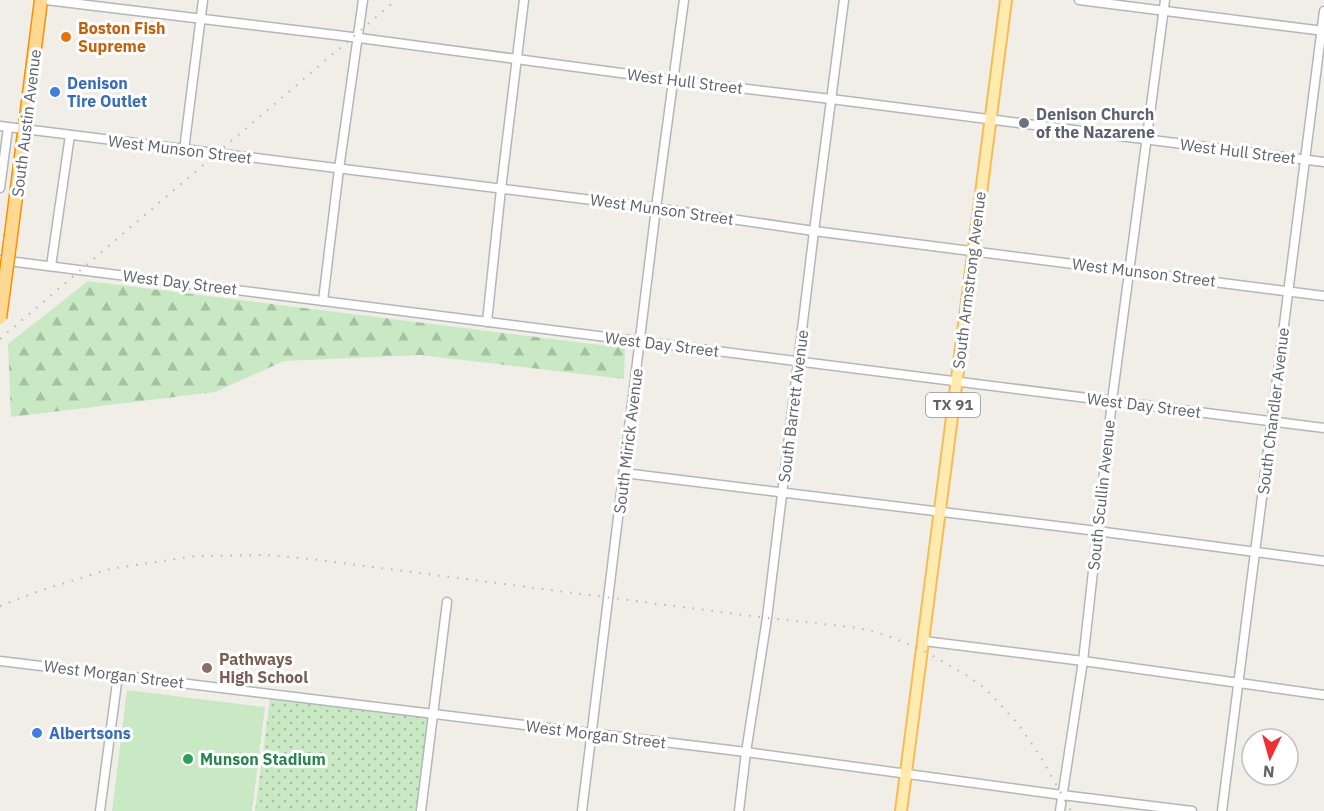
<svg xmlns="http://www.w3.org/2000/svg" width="1324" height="811" font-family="'IBM Plex Sans',sans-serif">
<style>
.forest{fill:url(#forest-firs)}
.park{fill:url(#park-dots)}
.pitch{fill:#c8e9c4}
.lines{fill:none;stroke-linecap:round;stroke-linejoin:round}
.minor-casing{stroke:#b3b6ba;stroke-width:11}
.major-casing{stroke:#f8bb5a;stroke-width:14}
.highway-casing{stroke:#f99100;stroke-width:15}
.minor{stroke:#fff;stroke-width:8}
.major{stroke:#ffeaaf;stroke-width:10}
.highway{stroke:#ffd891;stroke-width:12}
.rail{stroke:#b6b7b8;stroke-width:2;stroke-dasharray:1.5 8;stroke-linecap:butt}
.highway-bridge-casing{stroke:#f99100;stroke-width:15;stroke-linecap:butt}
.highway-bridge{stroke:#ffd891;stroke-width:12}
.food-dot{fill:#e8710a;stroke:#fff;stroke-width:2}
.shop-dot{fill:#3f7fe0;stroke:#fff;stroke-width:2}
.worship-dot{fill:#6b7280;stroke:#fff;stroke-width:2}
.education-dot{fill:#8d6e63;stroke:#fff;stroke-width:2}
.leisure-dot{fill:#2e9e5b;stroke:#fff;stroke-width:2}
.labels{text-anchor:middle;stroke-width:6;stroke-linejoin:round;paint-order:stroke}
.shield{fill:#fff;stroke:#8f9295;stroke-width:1.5}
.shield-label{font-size:15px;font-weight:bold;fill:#5f6468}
.food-label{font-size:16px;font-weight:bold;fill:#c56008;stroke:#fff;text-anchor:start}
.street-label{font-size:16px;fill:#5f6468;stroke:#fff}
.shop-label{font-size:16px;font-weight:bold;fill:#366cbe;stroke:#fff;text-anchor:start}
.worship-label{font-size:16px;font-weight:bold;fill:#5b616d;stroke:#fff;text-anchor:start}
.education-label{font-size:16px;font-weight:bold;fill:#785e54;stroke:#fff;text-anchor:start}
.leisure-label{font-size:16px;font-weight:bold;fill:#27864d;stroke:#fff;text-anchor:start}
</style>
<defs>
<pattern id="forest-firs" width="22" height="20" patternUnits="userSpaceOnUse" patternTransform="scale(1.5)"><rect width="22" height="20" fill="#c8e9c4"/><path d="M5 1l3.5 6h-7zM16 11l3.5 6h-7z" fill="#a6c0a3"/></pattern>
<pattern id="park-dots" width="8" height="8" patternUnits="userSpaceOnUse" patternTransform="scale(1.5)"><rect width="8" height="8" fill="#c8e9c4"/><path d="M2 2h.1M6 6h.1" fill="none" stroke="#a6c0a3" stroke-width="1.8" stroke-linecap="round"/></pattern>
</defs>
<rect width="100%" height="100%" fill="#f1eee8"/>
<!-- forest -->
<path class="forest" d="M 88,281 L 625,348 L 624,379 L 420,355 L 284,361 L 215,392 L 11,417 L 8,344 Z"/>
<!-- park -->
<path class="park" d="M 270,699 L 428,718 L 416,811 L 255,811 Z"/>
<!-- pitch -->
<path class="pitch" d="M 127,690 L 265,707 L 252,811 L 112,811 Z"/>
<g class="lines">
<!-- minor casing -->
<g class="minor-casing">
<g id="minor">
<path d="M 46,0 L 352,37 L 673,80 L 831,99 L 1324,162"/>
<path d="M 1079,0 L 1324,31"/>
<path d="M 0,126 L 656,208 L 814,231 L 1324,296"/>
<path d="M 184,150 L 203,0"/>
<path d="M 0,188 L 8,128"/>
<path d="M 0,260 L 1324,428"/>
<path d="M 51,266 L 70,135"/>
<path d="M 323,301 L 339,169 L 363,0"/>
<path d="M 487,322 L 501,189 L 524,0"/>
<path d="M 624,473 L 1097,531 L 1324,561"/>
<path d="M 924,641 L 1083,661 L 1324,695"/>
<path d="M 0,661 L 746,752 L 1062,795 L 1192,811"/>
<path d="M 100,811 L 118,675"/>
<path d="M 421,811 L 447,602"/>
<path d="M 582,811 L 656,208 L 684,0"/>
<path d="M 739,811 L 746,752 L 767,618 L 814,231 L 844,0"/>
<path d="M 1060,811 L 1083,661 L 1112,401 L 1165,0"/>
<path d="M 1222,811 L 1324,11"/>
</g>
</g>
<!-- major casing -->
<g class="major-casing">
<path id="major" d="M 901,811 L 1006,0"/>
</g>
<!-- highway casing -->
<g class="highway-casing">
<path id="highway" d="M 11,235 L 41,0"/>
</g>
<!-- minor -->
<use href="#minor" class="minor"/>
<!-- major -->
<use href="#major" class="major"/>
<!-- highway -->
<use href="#highway" class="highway"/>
<!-- rail -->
<g class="rail">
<path d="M 0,339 L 396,0"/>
<path d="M 0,606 L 39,591 L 110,569 L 195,556 L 266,555 L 311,559 L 767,618 L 859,628 L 886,635 L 923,650 L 966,675 L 987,690 L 1019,725 L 1040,756 L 1071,811"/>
</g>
<!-- highway-bridge casing -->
<g class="highway-bridge-casing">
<path id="highway-bridge" d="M 0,318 L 11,235"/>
</g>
<!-- highway-bridge -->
<use href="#highway-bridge" class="highway-bridge"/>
</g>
<!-- markers -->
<circle class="food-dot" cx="66" cy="37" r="6"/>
<g class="shop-dot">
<circle cx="55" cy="92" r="6"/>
<circle cx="37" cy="733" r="6"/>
</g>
<circle class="worship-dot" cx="1024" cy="123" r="6"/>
<circle class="education-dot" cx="207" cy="668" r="6"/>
<circle class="leisure-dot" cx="188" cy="759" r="6"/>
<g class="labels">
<!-- shield labels -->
<rect class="shield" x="926" y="393" width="54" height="24" rx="4.5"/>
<g class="shield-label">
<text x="953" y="410">TX 91</text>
</g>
<!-- food labels -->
<g class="food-label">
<text x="78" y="34">Boston Fish<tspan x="78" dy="18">Supreme</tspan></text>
</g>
<!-- street labels -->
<g class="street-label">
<text transform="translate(685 81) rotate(7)" y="6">West Hull Street</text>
<text transform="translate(26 123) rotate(-83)" y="6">South Austin Avenue</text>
<text transform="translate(180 149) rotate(7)" y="6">West Munson Street</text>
<text transform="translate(1238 151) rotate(7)" y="6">West Hull Street</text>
<text transform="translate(662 209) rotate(8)" y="6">West Munson Street</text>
<text transform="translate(1144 272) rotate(7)" y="6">West Munson Street</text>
<text transform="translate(969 280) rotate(-83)" y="6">South Armstrong Avenue</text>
<text transform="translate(180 282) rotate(7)" y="6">West Day Street</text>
<text transform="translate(662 344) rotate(7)" y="6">West Day Street</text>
<text transform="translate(1144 405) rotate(7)" y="6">West Day Street</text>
<text transform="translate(793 406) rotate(-83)" y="6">South Barrett Avenue</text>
<text transform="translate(1273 411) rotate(-83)" y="6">South Chandler Avenue</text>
<text transform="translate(628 441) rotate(-83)" y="6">South Mirick Avenue</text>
<text transform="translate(1101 495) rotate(-84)" y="6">South Scullin Avenue</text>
<text transform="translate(114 674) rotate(7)" y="6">West Morgan Street</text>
<text transform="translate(596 734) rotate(7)" y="6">West Morgan Street</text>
</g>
<!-- shop labels -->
<g class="shop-label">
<text x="67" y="89">Denison<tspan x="67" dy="18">Tire Outlet</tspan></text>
<text x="49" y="739">Albertsons</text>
</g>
<!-- worship labels -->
<g class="worship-label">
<text x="1036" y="120">Denison Church<tspan x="1036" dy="18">of the Nazarene</tspan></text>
</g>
<!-- education labels -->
<g class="education-label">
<text x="219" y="665">Pathways<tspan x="219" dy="18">High School</tspan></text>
</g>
<!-- leisure labels -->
<g class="leisure-label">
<text x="200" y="765">Munson Stadium</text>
</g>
</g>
<!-- north arrow -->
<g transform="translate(1270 757) rotate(185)"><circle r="28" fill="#ffffff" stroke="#bfc1c3" stroke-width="1.5"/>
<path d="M0-4.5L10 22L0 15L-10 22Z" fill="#f12e33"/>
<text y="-9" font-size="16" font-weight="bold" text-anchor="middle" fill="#5f6468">N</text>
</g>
</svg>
